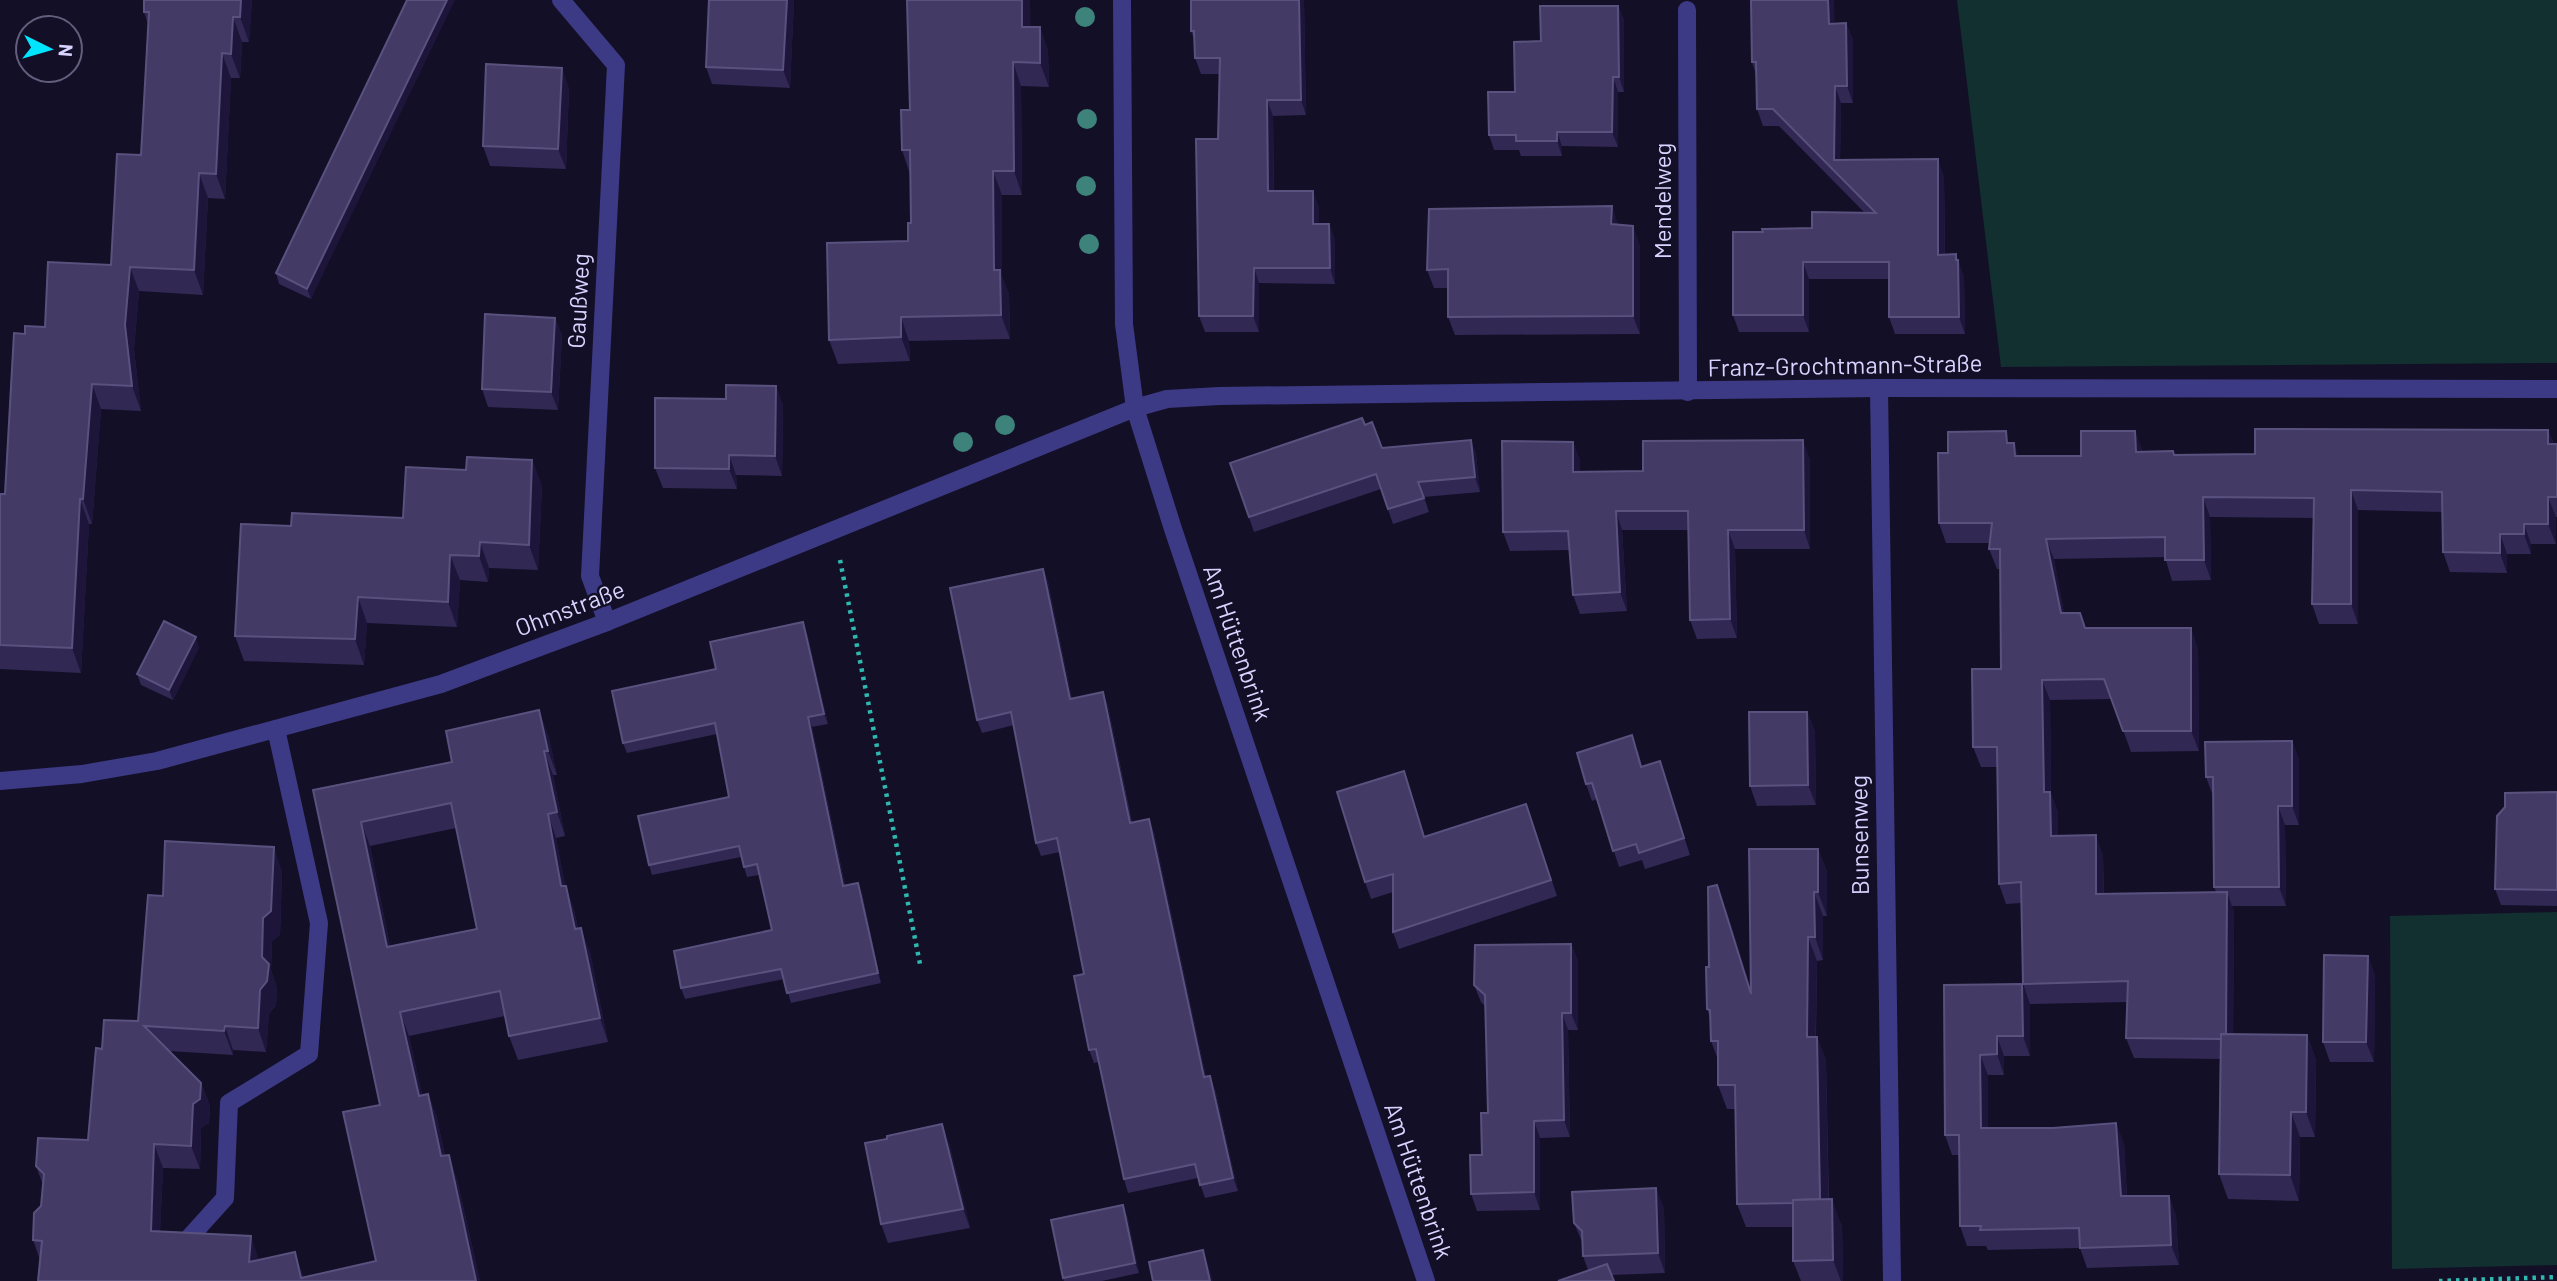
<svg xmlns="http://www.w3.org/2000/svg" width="2557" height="1281" font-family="Barlow,sans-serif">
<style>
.green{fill:#12302f}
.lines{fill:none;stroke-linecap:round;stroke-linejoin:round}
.path{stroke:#2fb8b0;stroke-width:4.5;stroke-dasharray:3.5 5;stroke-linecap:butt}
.minor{stroke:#3d3a85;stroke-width:18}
.tree{fill:#3d827b}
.wall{fill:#312854;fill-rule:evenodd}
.shaded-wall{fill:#1d163a}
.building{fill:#433a66;stroke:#5a527e;stroke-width:2;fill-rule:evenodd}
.labels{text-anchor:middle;stroke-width:5;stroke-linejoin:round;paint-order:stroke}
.street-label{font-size:24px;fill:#d9d4ff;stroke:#130f26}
</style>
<rect width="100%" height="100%" fill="#130f26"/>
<!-- green -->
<g class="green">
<path d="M 1957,0 L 2557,0 L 2557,363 L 2001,367 Z"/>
<path d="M 2557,912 L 2557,1265 L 2392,1269 L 2390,916 Z"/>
</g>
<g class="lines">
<!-- path -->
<g class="path">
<path d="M 840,560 L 920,964"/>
<path d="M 2439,1281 L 2557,1277"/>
</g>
<!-- minor -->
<g class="minor">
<path d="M 561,0 L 616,65 L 590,576 L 607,622"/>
<path d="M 1122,0 L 1124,324 L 1135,408 L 1173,529 L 1426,1281"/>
<path d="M 1687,10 L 1688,392"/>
<path d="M 1879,388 L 1892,1281"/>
<path d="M 0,781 L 82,774 L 157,761 L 441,684 L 607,622 L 1135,408 L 1167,399 L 1219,396 L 1879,388 L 2557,389"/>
<path d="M 188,1239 L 225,1198 L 229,1103 L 309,1054 L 319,923 L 276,729"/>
</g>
</g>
<!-- trees -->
<g class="tree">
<circle cx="1085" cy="17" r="10"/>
<circle cx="1087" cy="119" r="10"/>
<circle cx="1086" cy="186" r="10"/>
<circle cx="1089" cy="244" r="10"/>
<circle cx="1005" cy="425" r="10"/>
<circle cx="963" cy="442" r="10"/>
</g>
<!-- wall -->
<g class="wall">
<path d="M 144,0 L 252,0 L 249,42 L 242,42 L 240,78 L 231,78 L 225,199 L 208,198 L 203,295 L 139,291 L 134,349 L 141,411 L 101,409 L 92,524 L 89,524 L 81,673 L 0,669 L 0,494 L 5,494 L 25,334 L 45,327 L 111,265 L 141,155 L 148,24 L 144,12 Z"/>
<path d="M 407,0 L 311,299 L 279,284 L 276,273 Z"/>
<path d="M 709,0 L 794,0 L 790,88 L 712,84 L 706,67 Z"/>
<path d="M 907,0 L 1030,0 L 1030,27 L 1040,27 L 1048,51 L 1049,87 L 1021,86 L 1022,195 L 1002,195 L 1002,277 L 1009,294 L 1010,339 L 909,341 L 910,361 L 838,364 L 829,340 L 908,241 L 911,223 L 910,174 L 902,150 L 910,110 Z"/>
<path d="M 1304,0 L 1306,115 L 1273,116 L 1274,191 L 1319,207 L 1319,224 L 1329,224 L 1335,240 L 1335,284 L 1259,283 L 1259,332 L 1205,332 L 1199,316 L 1218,139 L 1219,74 L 1201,74 L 1195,58 L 1195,42 L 1191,31 Z"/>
<path d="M 1618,6 L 1624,20 L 1624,92 L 1618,92 L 1618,147 L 1562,146 L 1562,156 L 1521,156 L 1519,150 L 1494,150 L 1489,135 L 1515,92 L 1541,41 Z"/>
<path d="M 1846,23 L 1853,40 L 1853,103 L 1841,103 L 1840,160 L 1944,176 L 1945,254 L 1956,254 L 1964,278 L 1965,334 L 1895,334 L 1889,317 L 1889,279 L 1809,279 L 1809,332 L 1739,332 L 1733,315 L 1763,232 L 1812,228 L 1865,213 L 1779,126 L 1763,126 L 1757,109 L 1756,75 L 1752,62 L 1835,24 Z"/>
<path d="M 569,88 L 566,169 L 490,166 L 483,146 Z"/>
<path d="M 1618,225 L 1640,245 L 1640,334 L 1455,335 L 1448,317 L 1448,288 L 1434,288 L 1427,270 Z"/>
<path d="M 555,318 L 562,336 L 558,410 L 488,407 L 482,389 Z"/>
<path d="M 776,386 L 783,406 L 782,476 L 736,475 L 737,489 L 663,488 L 655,468 L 726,399 Z"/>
<path d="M 1365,425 L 1382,448 L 1471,440 L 1476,454 L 1480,492 L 1424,497 L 1429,512 L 1393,524 L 1381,489 L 1254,532 L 1230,463 Z"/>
<path d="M 2548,430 L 2554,444 L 2557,444 L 2557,517 L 2556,517 L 2556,544 L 2531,544 L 2531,554 L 2507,554 L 2507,573 L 2450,572 L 2443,552 L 2442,512 L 2358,510 L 2358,624 L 2319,624 L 2312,604 L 2314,518 L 2210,517 L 2211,580 L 2172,581 L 2165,557 L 2054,559 L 2064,613 L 2085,628 L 2198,648 L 2199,751 L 2131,752 L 2112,699 L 2050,700 L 2051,794 L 2058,812 L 2058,836 L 2103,855 L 2104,893 L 2216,892 L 2214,887 L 2213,796 L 2206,777 L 2292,741 L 2299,760 L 2299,825 L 2285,825 L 2286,906 L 2232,906 L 2234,912 L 2233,1034 L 2307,1035 L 2316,1060 L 2315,1137 L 2300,1137 L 2299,1201 L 2228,1199 L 2219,1174 L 2220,1059 L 2134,1058 L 2126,1038 L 2128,1002 L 2030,1004 L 2023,984 L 2021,903 L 2006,904 L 1999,884 L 1997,767 L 1981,767 L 1973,747 L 2001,669 L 2000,569 L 1997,569 L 1989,549 L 1990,543 L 1946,543 L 1939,523 L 2010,443 L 2019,456 L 2081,456 L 2143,452 L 2173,451 L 2174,455 L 2255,454 Z"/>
<path d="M 1573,442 L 1580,461 L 1580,472 L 1643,471 L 1810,459 L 1810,549 L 1735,549 L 1737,638 L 1697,639 L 1690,620 L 1689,530 L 1622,530 L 1627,611 L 1580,614 L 1573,595 L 1570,550 L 1510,551 L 1503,532 Z"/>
<path d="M 532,460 L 542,486 L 538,570 L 489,568 L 488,582 L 460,580 L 457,627 L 367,623 L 364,665 L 244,661 L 235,636 L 291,526 L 403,518 L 466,470 Z"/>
<path d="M 1043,569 L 1048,582 L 1072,699 L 1103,692 L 1108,706 L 1132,822 L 1154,832 L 1206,1077 L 1215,1089 L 1238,1191 L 1205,1198 L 1198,1178 L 1128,1193 L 1124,1179 L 1099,1062 L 1094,1063 L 1089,1050 L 1084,974 L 1060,852 L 1041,856 L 1036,843 L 1014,725 L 982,733 L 977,720 Z"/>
<path d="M 807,633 L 828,724 L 812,727 L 845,885 L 862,893 L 881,983 L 791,1003 L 784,979 L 685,999 L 681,988 L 772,930 L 759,875 L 747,877 L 741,857 L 652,875 L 649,865 L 729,797 L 717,734 L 627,753 L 623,743 L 716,669 Z"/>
<path d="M 199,647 L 173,700 L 141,685 L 137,674 Z"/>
<path d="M 1807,712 L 1815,732 L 1816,805 L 1757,806 L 1750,786 Z"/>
<path d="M 548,734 L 557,775 L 553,775 L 565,836 L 556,838 L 565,886 L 574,910 L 578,928 L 590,952 L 608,1042 L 518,1060 L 509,1036 L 505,1016 L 409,1036 L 422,1095 L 428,1094 L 437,1118 L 445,1156 L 457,1179 L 480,1281 L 38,1281 L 40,1260 L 33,1240 L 41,1206 L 43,1185 L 36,1166 L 88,1140 L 102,1049 L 138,1021 L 163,896 L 282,871 L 280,935 L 272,941 L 271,970 L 277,988 L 276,1005 L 269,1014 L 266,1052 L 233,1050 L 233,1055 L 169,1051 L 201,1083 L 210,1106 L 209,1123 L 201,1128 L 200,1169 L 163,1168 L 160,1231 L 259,1259 L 304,1277 L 376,1261 L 380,1105 L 313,790 L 452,762 ZM 456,828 L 477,929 L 390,946 L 370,846 Z"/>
<path d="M 1638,751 L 1642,766 L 1660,761 L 1690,855 L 1645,869 L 1642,860 L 1619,867 L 1597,799 L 1592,801 L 1586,784 Z"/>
<path d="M 1410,788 L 1425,837 L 1532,821 L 1557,896 L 1399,949 L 1393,932 L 1393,892 L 1371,899 L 1365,882 Z"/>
<path d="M 2557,792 L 2557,906 L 2501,905 L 2495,889 Z"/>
<path d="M 1818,849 L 1827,872 L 1827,916 L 1823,916 L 1823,960 L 1817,961 L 1816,1037 L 1817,1037 L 1826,1061 L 1829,1199 L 1842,1226 L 1843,1281 L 1801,1281 L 1793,1261 L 1793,1227 L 1746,1227 L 1737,1204 L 1735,1109 L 1727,1109 L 1718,1085 L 1718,1060 L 1711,1041 L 1710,1018 L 1707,1009 L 1709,967 L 1726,909 L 1751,990 Z"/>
<path d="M 1571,944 L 1578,961 L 1578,1030 L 1568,1030 L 1570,1137 L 1540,1138 L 1540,1210 L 1477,1211 L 1471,1194 L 1482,1155 L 1488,1113 L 1485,1006 L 1481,1002 L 1474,985 Z"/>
<path d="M 2368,956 L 2375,976 L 2374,1062 L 2330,1062 L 2323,1042 Z"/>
<path d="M 2022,984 L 2030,1004 L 2030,1056 L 2004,1056 L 2004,1075 L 1988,1075 L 1988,1128 L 2124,1143 L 2127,1196 L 2169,1196 L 2176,1216 L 2179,1265 L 2087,1268 L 2080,1248 L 1988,1250 L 1986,1246 L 1967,1246 L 1960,1226 L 1959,1155 L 1952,1155 L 1945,1135 L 1944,985 Z"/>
<path d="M 887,1139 L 949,1143 L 970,1228 L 888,1243 L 881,1224 Z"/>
<path d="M 1664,1208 L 1665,1273 L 1612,1275 L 1588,1270 L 1583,1256 L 1583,1244 L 1574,1223 Z"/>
<path d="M 1127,1215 L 1139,1273 L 1102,1281 L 1064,1281 L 1063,1278 Z"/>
</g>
<!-- shaded-wall -->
<g class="shaded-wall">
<path d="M 241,0 L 252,0 L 249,42 L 240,17 Z"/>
<path d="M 447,0 L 455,0 L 311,299 L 307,289 Z"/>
<path d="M 787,0 L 794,0 L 790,88 L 783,70 Z"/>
<path d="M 1022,0 L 1030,0 L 1031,51 L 1022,27 Z"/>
<path d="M 1299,0 L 1304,0 L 1306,115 L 1301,100 Z"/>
<path d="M 1828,0 L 1834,0 L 1835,42 L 1829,24 Z"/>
<path d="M 1618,6 L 1624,20 L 1624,92 L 1619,77 Z"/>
<path d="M 233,17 L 242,42 L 240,78 L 231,54 Z"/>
<path d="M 1846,23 L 1853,40 L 1853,103 L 1847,86 Z"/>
<path d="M 1040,27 L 1048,51 L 1049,87 L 1040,63 Z"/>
<path d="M 222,53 L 231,78 L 225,199 L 216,174 Z"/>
<path d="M 1013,62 L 1021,86 L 1022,195 L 1014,171 Z"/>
<path d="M 562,68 L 569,88 L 566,169 L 558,149 Z"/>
<path d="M 1613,77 L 1618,92 L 1618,147 L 1612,132 Z"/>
<path d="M 1835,86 L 1841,103 L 1840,177 L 1834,160 Z"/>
<path d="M 1267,100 L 1273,116 L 1274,207 L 1268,191 Z"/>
<path d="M 1557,132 L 1562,146 L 1562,156 L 1557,141 Z"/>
<path d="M 1938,159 L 1944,176 L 1945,272 L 1938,255 Z"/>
<path d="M 993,171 L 1002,195 L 1002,277 L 1009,294 L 1010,339 L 1001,315 L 994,270 Z"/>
<path d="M 199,173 L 208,198 L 203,295 L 194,270 Z"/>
<path d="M 1313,191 L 1319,207 L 1319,240 L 1313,224 Z"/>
<path d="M 1612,206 L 1618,224 L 1618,243 L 1611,224 Z"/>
<path d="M 1329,224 L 1335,240 L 1335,284 L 1330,268 Z"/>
<path d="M 1633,226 L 1640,245 L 1640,334 L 1633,316 Z"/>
<path d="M 1956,254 L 1964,278 L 1965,334 L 1959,317 Z"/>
<path d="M 1803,262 L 1809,279 L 1809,332 L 1803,315 Z"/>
<path d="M 130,267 L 139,291 L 134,349 L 141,411 L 132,386 L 125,325 Z"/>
<path d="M 1254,268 L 1259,283 L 1259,332 L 1253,316 Z"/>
<path d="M 901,317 L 909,341 L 910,361 L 901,337 Z"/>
<path d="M 555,318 L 562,336 L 558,410 L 551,392 Z"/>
<path d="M 92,384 L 101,409 L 92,524 L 83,499 Z"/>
<path d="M 776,386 L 783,406 L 782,476 L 775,456 Z"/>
<path d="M 2548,430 L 2556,450 L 2548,444 Z"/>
<path d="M 2135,431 L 2143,451 L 2136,452 Z"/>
<path d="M 1471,440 L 1476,454 L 1480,492 L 1475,477 Z"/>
<path d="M 1803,440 L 1810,459 L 1810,549 L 1804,530 Z"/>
<path d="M 1573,442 L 1580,461 L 1580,491 L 1573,472 Z"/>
<path d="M 2014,443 L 2021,463 L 2015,456 Z"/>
<path d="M 729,455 L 736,475 L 737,489 L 729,469 Z"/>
<path d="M 532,460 L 542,486 L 538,570 L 529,545 Z"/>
<path d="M 2351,490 L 2358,510 L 2358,624 L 2351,604 Z"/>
<path d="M 2203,497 L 2210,517 L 2211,580 L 2204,560 Z"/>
<path d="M 2548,497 L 2556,517 L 2556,544 L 2548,524 Z"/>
<path d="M 80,499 L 89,524 L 81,673 L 72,648 Z"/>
<path d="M 1616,511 L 1622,530 L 1627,611 L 1620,592 Z"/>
<path d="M 2524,524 L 2531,544 L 2531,554 L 2524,534 Z"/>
<path d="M 1728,530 L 1735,549 L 1737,638 L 1730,619 Z"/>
<path d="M 2500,534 L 2507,554 L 2507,573 L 2500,553 Z"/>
<path d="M 2046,539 L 2054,559 L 2068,633 L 2061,613 Z"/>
<path d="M 480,542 L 489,568 L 488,582 L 479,556 Z"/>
<path d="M 450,555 L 460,580 L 457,627 L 448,602 Z"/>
<path d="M 1043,569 L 1048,582 L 1075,713 L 1070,699 Z"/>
<path d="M 358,597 L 367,623 L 364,665 L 355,639 Z"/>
<path d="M 803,622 L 807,633 L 828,724 L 824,714 Z"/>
<path d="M 2191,628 L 2198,648 L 2199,751 L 2191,731 Z"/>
<path d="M 196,637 L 199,647 L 173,700 L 169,690 Z"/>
<path d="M 2042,680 L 2050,700 L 2051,794 L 2058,812 L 2058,856 L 2051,836 L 2044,792 Z"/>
<path d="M 1103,692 L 1108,706 L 1134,836 L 1130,823 Z"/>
<path d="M 539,710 L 548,734 L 557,775 L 548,751 Z"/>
<path d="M 1807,712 L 1815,732 L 1816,805 L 1808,785 Z"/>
<path d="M 808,717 L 812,727 L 847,896 L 843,886 Z"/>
<path d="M 2292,741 L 2299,760 L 2299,825 L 2292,806 Z"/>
<path d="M 544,751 L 553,775 L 565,836 L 557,812 Z"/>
<path d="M 1404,771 L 1410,788 L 1430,853 L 1424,837 Z"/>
<path d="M 2278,806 L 2285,825 L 2286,906 L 2279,887 Z"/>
<path d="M 548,814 L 556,838 L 570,910 L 561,886 Z"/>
<path d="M 1149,819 L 1154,832 L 1209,1090 L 1204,1077 Z"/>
<path d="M 361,822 L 370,846 L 395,971 L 387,947 Z"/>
<path d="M 2096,835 L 2103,855 L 2104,914 L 2096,894 Z"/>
<path d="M 274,847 L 282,871 L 280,935 L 272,941 L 271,970 L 277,988 L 276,1005 L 269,1014 L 266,1052 L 258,1028 L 263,918 Z"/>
<path d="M 1818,849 L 1827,872 L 1827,916 L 1818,892 Z"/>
<path d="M 858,883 L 862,893 L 881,983 L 878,973 Z"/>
<path d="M 1717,885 L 1726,909 L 1760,1018 L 1751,994 Z"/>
<path d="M 566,886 L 574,910 L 583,953 L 575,929 Z"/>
<path d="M 1814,892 L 1823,916 L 1823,960 L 1815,937 Z"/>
<path d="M 2227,892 L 2234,912 L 2233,1059 L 2226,1039 Z"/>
<path d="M 581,928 L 590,952 L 608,1042 L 600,1018 Z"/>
<path d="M 1808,937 L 1817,961 L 1815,1061 L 1807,1037 Z"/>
<path d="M 1571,944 L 1578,961 L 1578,1030 L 1571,1013 Z"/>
<path d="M 2368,956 L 2375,976 L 2374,1062 L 2366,1042 Z"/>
<path d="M 2022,984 L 2030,1004 L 2030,1056 L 2023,1036 Z"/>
<path d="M 400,1012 L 409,1036 L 428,1120 L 419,1096 Z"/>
<path d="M 1562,1013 L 1568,1030 L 1570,1137 L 1564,1120 Z"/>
<path d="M 225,1026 L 233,1050 L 233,1055 L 224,1031 Z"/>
<path d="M 2307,1035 L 2316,1060 L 2315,1137 L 2306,1112 Z"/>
<path d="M 1997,1036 L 2004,1056 L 2004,1075 L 1997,1054 Z"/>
<path d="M 1817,1037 L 1826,1061 L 1829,1226 L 1821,1202 Z"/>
<path d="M 1980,1055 L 1988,1075 L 1988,1149 L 1981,1128 Z"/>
<path d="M 1210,1076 L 1215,1089 L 1238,1191 L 1233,1178 Z"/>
<path d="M 201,1083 L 210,1106 L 209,1123 L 201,1128 L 200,1169 L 191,1146 L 193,1104 Z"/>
<path d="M 428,1094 L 437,1118 L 450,1180 L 441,1156 Z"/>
<path d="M 2291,1112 L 2300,1137 L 2299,1201 L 2290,1175 Z"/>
<path d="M 1534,1121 L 1540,1138 L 1540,1210 L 1534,1192 Z"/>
<path d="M 2116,1123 L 2124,1143 L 2128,1217 L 2121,1196 Z"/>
<path d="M 942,1124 L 949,1143 L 970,1228 L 963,1209 Z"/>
<path d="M 154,1144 L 163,1168 L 159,1254 L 151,1231 Z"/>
<path d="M 449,1155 L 457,1179 L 480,1281 L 476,1281 Z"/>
<path d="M 1656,1188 L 1664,1208 L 1665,1273 L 1658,1253 Z"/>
<path d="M 2169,1196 L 2176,1216 L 2179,1265 L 2171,1245 Z"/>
<path d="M 1832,1199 L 1842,1226 L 1843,1281 L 1841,1281 L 1833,1260 Z"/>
<path d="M 1123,1205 L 1127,1215 L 1139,1273 L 1135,1263 Z"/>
<path d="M 251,1236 L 259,1260 L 249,1262 Z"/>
<path d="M 1203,1250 L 1210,1270 L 1213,1281 L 1210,1281 Z"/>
<path d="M 295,1252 L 303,1275 L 305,1281 L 302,1281 Z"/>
</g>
<!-- building -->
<g class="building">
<path d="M 144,0 L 241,0 L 240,17 L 233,17 L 231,54 L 222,53 L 216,174 L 199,173 L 194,270 L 130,267 L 125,325 L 132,386 L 92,384 L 83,499 L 80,499 L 72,648 L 0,645 L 0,494 L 5,494 L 14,333 L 25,334 L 25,326 L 45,327 L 48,262 L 111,265 L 117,154 L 141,155 L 149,12 L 144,12 Z"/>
<path d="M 407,0 L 447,0 L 307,289 L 276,273 Z"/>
<path d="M 709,0 L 787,0 L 783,70 L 706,67 Z"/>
<path d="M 907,0 L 1022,0 L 1022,27 L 1040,27 L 1040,63 L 1013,62 L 1014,171 L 993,171 L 994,270 L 1000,270 L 1001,315 L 901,317 L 901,337 L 829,340 L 827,243 L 908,241 L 908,223 L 911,223 L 910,150 L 902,150 L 901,110 L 910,110 Z"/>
<path d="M 1191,0 L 1299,0 L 1301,100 L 1267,100 L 1268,191 L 1313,191 L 1313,224 L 1329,224 L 1330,268 L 1254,268 L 1253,316 L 1199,316 L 1196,139 L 1218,139 L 1220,58 L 1195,58 L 1194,31 L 1191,31 Z"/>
<path d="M 1751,0 L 1828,0 L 1829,24 L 1846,23 L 1847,86 L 1835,86 L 1834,160 L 1938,159 L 1938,255 L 1956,254 L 1956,260 L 1958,260 L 1959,317 L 1889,317 L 1889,262 L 1803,262 L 1803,315 L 1733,315 L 1733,232 L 1763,232 L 1762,229 L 1812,228 L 1812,212 L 1876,213 L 1773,109 L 1757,109 L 1756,62 L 1752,62 Z"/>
<path d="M 1540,6 L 1618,6 L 1619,77 L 1613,77 L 1612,132 L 1557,132 L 1557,141 L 1516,141 L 1516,135 L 1489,135 L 1488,92 L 1515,92 L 1514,42 L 1541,41 Z"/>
<path d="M 486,64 L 562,68 L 558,149 L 483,146 Z"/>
<path d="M 1612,206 L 1611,224 L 1633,226 L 1633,316 L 1448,317 L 1448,269 L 1427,270 L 1429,209 Z"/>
<path d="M 485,314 L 555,318 L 551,392 L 482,389 Z"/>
<path d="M 726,385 L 776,386 L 775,456 L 729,455 L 729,469 L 655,468 L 655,398 L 726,399 Z"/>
<path d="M 1362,418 L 1365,425 L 1372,422 L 1382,448 L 1471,440 L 1475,477 L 1418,482 L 1424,498 L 1388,509 L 1376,474 L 1249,517 L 1230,463 Z"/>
<path d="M 2255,429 L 2548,430 L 2548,444 L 2557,444 L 2557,497 L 2548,497 L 2548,524 L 2524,524 L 2524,534 L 2500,534 L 2500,553 L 2443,552 L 2442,492 L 2351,490 L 2351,604 L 2312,604 L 2314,498 L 2203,497 L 2204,560 L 2165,560 L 2165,537 L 2046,539 L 2061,613 L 2080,613 L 2085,628 L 2191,628 L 2191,731 L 2123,731 L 2104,679 L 2042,680 L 2044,792 L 2050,792 L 2051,836 L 2096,835 L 2096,894 L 2227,892 L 2226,1034 L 2221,1034 L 2221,1039 L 2126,1038 L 2128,981 L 2023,984 L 2021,882 L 1999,884 L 1997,747 L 1973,747 L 1972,669 L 2001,669 L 2000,549 L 1989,549 L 1992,523 L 1939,523 L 1938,453 L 1948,453 L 1948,432 L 2006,431 L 2007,443 L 2014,443 L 2015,456 L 2081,456 L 2081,431 L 2135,431 L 2136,452 L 2173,451 L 2174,455 L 2255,454 Z"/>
<path d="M 1803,440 L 1804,530 L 1728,530 L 1730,619 L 1690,620 L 1688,511 L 1616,511 L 1620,592 L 1573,595 L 1568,531 L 1503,532 L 1502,441 L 1573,442 L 1573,472 L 1643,471 L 1643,441 Z"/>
<path d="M 467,457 L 532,460 L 529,545 L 480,542 L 479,556 L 450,555 L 448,602 L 358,597 L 355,639 L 235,636 L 241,524 L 291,526 L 292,513 L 403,518 L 406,467 L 466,470 Z"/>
<path d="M 1043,569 L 1070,699 L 1103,692 L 1130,823 L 1149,819 L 1204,1077 L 1210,1076 L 1233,1178 L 1200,1185 L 1195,1164 L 1124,1179 L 1096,1049 L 1089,1050 L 1074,976 L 1084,974 L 1057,838 L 1036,843 L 1011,712 L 977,720 L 950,588 Z"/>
<path d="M 164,621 L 196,637 L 169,690 L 137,674 Z"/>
<path d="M 803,622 L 824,714 L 808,717 L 843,886 L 858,883 L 878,973 L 787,993 L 781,969 L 681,988 L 674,951 L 772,930 L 757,864 L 744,867 L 739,846 L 649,865 L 638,816 L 729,797 L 715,723 L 623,743 L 612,691 L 716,669 L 710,642 Z"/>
<path d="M 539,710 L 548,751 L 544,751 L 557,812 L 548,814 L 561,886 L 566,886 L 575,929 L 581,928 L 600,1018 L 509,1036 L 500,991 L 400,1012 L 419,1096 L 428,1094 L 441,1156 L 449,1155 L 476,1281 L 38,1281 L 42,1241 L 33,1240 L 34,1213 L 41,1206 L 44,1174 L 36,1166 L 38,1138 L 88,1140 L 96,1048 L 102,1049 L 104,1020 L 138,1021 L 148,895 L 163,896 L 165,841 L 274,847 L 271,911 L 263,918 L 262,957 L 269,964 L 267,981 L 260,990 L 258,1028 L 225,1026 L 224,1031 L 144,1026 L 201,1083 L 200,1099 L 193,1104 L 191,1146 L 154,1144 L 151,1231 L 251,1236 L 249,1262 L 295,1252 L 301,1278 L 376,1261 L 343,1112 L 380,1105 L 313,790 L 452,762 L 446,731 ZM 451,803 L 477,929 L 387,947 L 361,822 Z"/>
<path d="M 1749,712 L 1807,712 L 1808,785 L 1750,786 Z"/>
<path d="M 1632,735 L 1641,767 L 1660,761 L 1684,838 L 1639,853 L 1636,844 L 1613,851 L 1592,783 L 1586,784 L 1577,753 Z"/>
<path d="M 2292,741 L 2292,806 L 2278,806 L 2279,887 L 2214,887 L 2213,777 L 2206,777 L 2205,742 Z"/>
<path d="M 1404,771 L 1424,837 L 1526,804 L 1551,880 L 1393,932 L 1393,874 L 1365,882 L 1337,792 Z"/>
<path d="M 2557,792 L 2557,890 L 2495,889 L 2497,816 L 2505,807 L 2505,793 Z"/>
<path d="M 1749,849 L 1818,849 L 1818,892 L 1814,892 L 1815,937 L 1808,937 L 1807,1037 L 1817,1037 L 1820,1199 L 1793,1200 L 1793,1203 L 1737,1204 L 1735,1085 L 1718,1085 L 1718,1041 L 1711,1041 L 1710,1010 L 1707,1009 L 1706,967 L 1709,967 L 1708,887 L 1717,885 L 1751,994 Z"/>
<path d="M 1571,944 L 1571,1013 L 1562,1013 L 1564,1120 L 1534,1121 L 1534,1192 L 1471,1194 L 1470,1155 L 1482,1155 L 1481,1113 L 1488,1113 L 1485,995 L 1474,985 L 1475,945 Z"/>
<path d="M 2324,955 L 2368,956 L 2366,1042 L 2323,1042 Z"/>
<path d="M 2022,984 L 2023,1036 L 1997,1036 L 1997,1054 L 1980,1055 L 1981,1128 L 2053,1128 L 2116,1123 L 2121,1196 L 2169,1196 L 2171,1245 L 2080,1248 L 2079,1228 L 1980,1230 L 1981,1226 L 1960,1226 L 1959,1135 L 1945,1135 L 1944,985 Z"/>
<path d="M 2221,1034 L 2307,1035 L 2306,1112 L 2291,1112 L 2290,1175 L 2219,1174 Z"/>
<path d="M 942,1124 L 963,1209 L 881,1224 L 865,1143 L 887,1139 L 887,1136 Z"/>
<path d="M 1656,1188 L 1658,1253 L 1583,1256 L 1582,1231 L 1574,1223 L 1572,1192 Z"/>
<path d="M 1832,1199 L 1833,1260 L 1793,1261 L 1793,1200 Z"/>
<path d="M 1123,1205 L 1135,1263 L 1063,1278 L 1051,1220 Z"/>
<path d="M 1203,1250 L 1210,1281 L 1153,1281 L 1149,1262 Z"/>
<path d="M 1607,1264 L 1614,1281 L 1558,1281 Z"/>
</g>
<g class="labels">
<!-- street labels -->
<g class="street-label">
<text transform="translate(1663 201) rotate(-90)" y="8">Mendelweg</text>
<text transform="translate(579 301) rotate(-87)" y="8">Gaußweg</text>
<text transform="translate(1845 366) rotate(-1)" y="8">Franz-Grochtmann-Straße</text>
<text transform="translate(570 609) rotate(-21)" y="8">Ohmstraße</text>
<text transform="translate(1237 643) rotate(71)" y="8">Am Hüttenbrink</text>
<text transform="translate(1860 835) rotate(-91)" y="8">Bunsenweg</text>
<text transform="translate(1418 1181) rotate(71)" y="8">Am Hüttenbrink</text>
</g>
</g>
<!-- north arrow -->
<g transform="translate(49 49) rotate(95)"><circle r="33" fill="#130f26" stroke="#625e7d" stroke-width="2"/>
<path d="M0-5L12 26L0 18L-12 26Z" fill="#00e5ff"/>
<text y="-10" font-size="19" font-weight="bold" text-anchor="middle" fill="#d9d4ff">N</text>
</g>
</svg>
